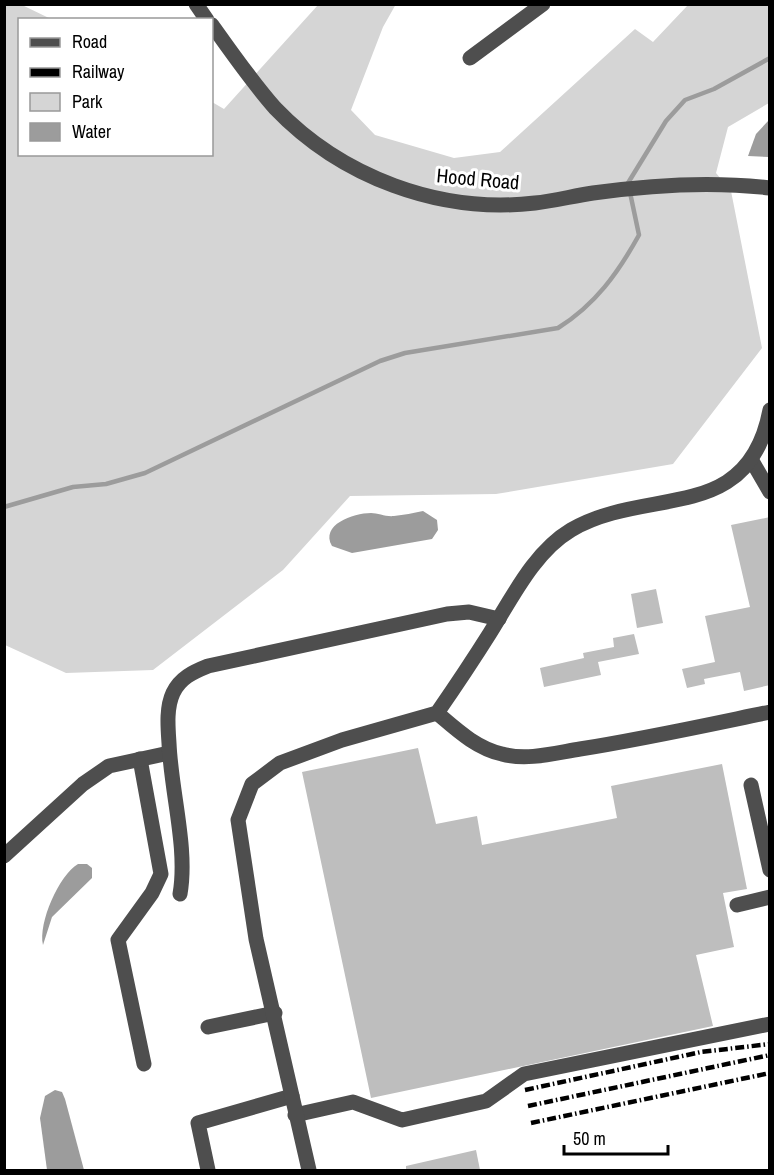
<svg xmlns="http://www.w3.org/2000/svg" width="774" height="1175" font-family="'Archivo Narrow',sans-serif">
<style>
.green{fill:#d5d5d5}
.water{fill:#9c9c9c}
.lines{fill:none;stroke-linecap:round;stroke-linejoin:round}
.stream{stroke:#9c9c9c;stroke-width:4.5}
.building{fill:#bebebe}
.minor{stroke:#4e4e4e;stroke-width:15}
.rail{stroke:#000;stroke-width:4.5;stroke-dasharray:9 3 1.5 3;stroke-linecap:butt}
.labels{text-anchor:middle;stroke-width:6;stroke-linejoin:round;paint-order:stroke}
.street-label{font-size:20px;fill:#000;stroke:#fff}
</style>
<rect width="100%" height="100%" fill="#fff"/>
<!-- green -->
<path class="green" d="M 396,4 L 383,27 L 351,110 L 375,135 L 454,158 L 500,152 L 635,29 L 653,42 L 688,5 L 769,5 L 769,103 L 728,127 L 716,173 L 731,191 L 762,348 L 673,464 L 496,494 L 350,496 L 283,570 L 153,670 L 66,673 L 5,645 L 5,5 L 22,5 L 51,19 L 20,20 L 20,154 L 212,154 L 212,102 L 224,109 L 318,5 Z"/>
<!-- water -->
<g class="water">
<path d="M 769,120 L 769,157 L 748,156 L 756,134 Z"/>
<path d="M 423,511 L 437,520 L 438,530 L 432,539 L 352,553 L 332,546 C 320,525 353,513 371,513 C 378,513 386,517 394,516 C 404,515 413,513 423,511 Z"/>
<path d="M 78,864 L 87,864 L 92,868 L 92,878 L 52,917 L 43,945 C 38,923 59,875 78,864 Z"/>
<path d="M 55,1090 L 62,1092 L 65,1099 L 84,1170 L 47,1170 L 40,1118 L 45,1096 Z"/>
</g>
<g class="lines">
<!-- stream -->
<path class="stream" d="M 4,507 L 73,487 L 106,484 L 145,473 L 380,361 L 405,353 L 558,328 C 595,305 618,273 639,235 L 628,183 L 666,121 L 685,100 L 714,89 L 770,58"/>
</g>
<!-- building -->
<g class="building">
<path d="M 770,517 L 770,685 L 744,691 L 740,672 L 704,679 L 705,684 L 687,688 L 682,669 L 715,662 L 705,616 L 750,607 L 731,525 Z"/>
<path d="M 656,589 L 663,623 L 637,628 L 631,594 Z"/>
<path d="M 634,634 L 639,654 L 598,662 L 601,675 L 544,687 L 540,668 L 584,658 L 583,653 L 614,647 L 613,638 Z"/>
<path d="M 418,748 L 436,824 L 477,816 L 482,845 L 617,818 L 611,786 L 722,764 L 747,889 L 723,893 L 734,947 L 696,955 L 713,1026 L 371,1098 L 302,772 Z"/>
<path d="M 476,1150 L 480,1170 L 406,1170 L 406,1166 Z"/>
</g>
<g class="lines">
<!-- minor -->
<g class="minor">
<path d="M 196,4 L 207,20"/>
<path d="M 212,25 C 232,53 252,82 275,108 C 341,177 439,214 535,203 C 554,201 573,196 593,193 C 650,185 712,181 770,188"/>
<path d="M 470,58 L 543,4"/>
<path d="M 752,461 L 770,492"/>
<path d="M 437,713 C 457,730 476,748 502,754 C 527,761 555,753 580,749 C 643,739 707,725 770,712"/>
<path d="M 140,759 L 161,874 L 152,893 L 118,940 L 144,1064"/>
<path d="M 751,785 L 770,870"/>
<path d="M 4,856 L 83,784 L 109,766 L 169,753"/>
<path d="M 180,894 C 188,848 171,792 169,743 C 168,728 166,708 173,693 C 180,678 193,672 208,666 L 447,614 L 469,612 L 499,619"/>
<path d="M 737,905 L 770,897"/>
<path d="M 208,1027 L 275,1013"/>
<path d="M 295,1115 L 353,1102 L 402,1120 L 486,1101 L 524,1074 L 770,1024"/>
<path d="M 208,1170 L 198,1123 L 292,1096"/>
<path d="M 309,1170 L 256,939 L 238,820 L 252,784 L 280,763 L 342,740 L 437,713 C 455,687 473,660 490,633 C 512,598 534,552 571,530 C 648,485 748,526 770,410"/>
</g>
<!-- rail -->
<g class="rail">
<path d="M 525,1090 L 701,1052 L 770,1044"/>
<path d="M 528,1106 L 770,1055"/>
<path d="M 531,1123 L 770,1073"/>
</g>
</g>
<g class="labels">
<!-- street labels -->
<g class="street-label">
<text transform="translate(478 179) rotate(5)" y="7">Hood Road</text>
</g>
</g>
<!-- border -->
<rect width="774" height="1175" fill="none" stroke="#000000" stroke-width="12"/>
<!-- legend -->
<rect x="18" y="18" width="195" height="138" fill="#ffffff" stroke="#999999" stroke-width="1.5"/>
<rect x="30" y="38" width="30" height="9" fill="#4e4e4e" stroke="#999999" stroke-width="1.5"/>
<text x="72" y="48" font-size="18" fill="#000000">Road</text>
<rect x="30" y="68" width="30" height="9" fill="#000000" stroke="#999999" stroke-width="1.5"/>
<text x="72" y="78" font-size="18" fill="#000000">Railway</text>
<rect x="30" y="93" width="30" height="18" fill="#d5d5d5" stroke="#999999" stroke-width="1.5"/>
<text x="72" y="108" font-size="18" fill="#000000">Park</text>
<rect x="30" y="123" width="30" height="18" fill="#9c9c9c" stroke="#999999" stroke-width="1.5"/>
<text x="72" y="138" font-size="18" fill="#000000">Water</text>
<!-- scale -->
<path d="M564 1145v9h104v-9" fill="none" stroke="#000000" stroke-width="3"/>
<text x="573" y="1145" font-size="18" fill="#000000" stroke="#ffffff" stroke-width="4.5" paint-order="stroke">50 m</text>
</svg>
